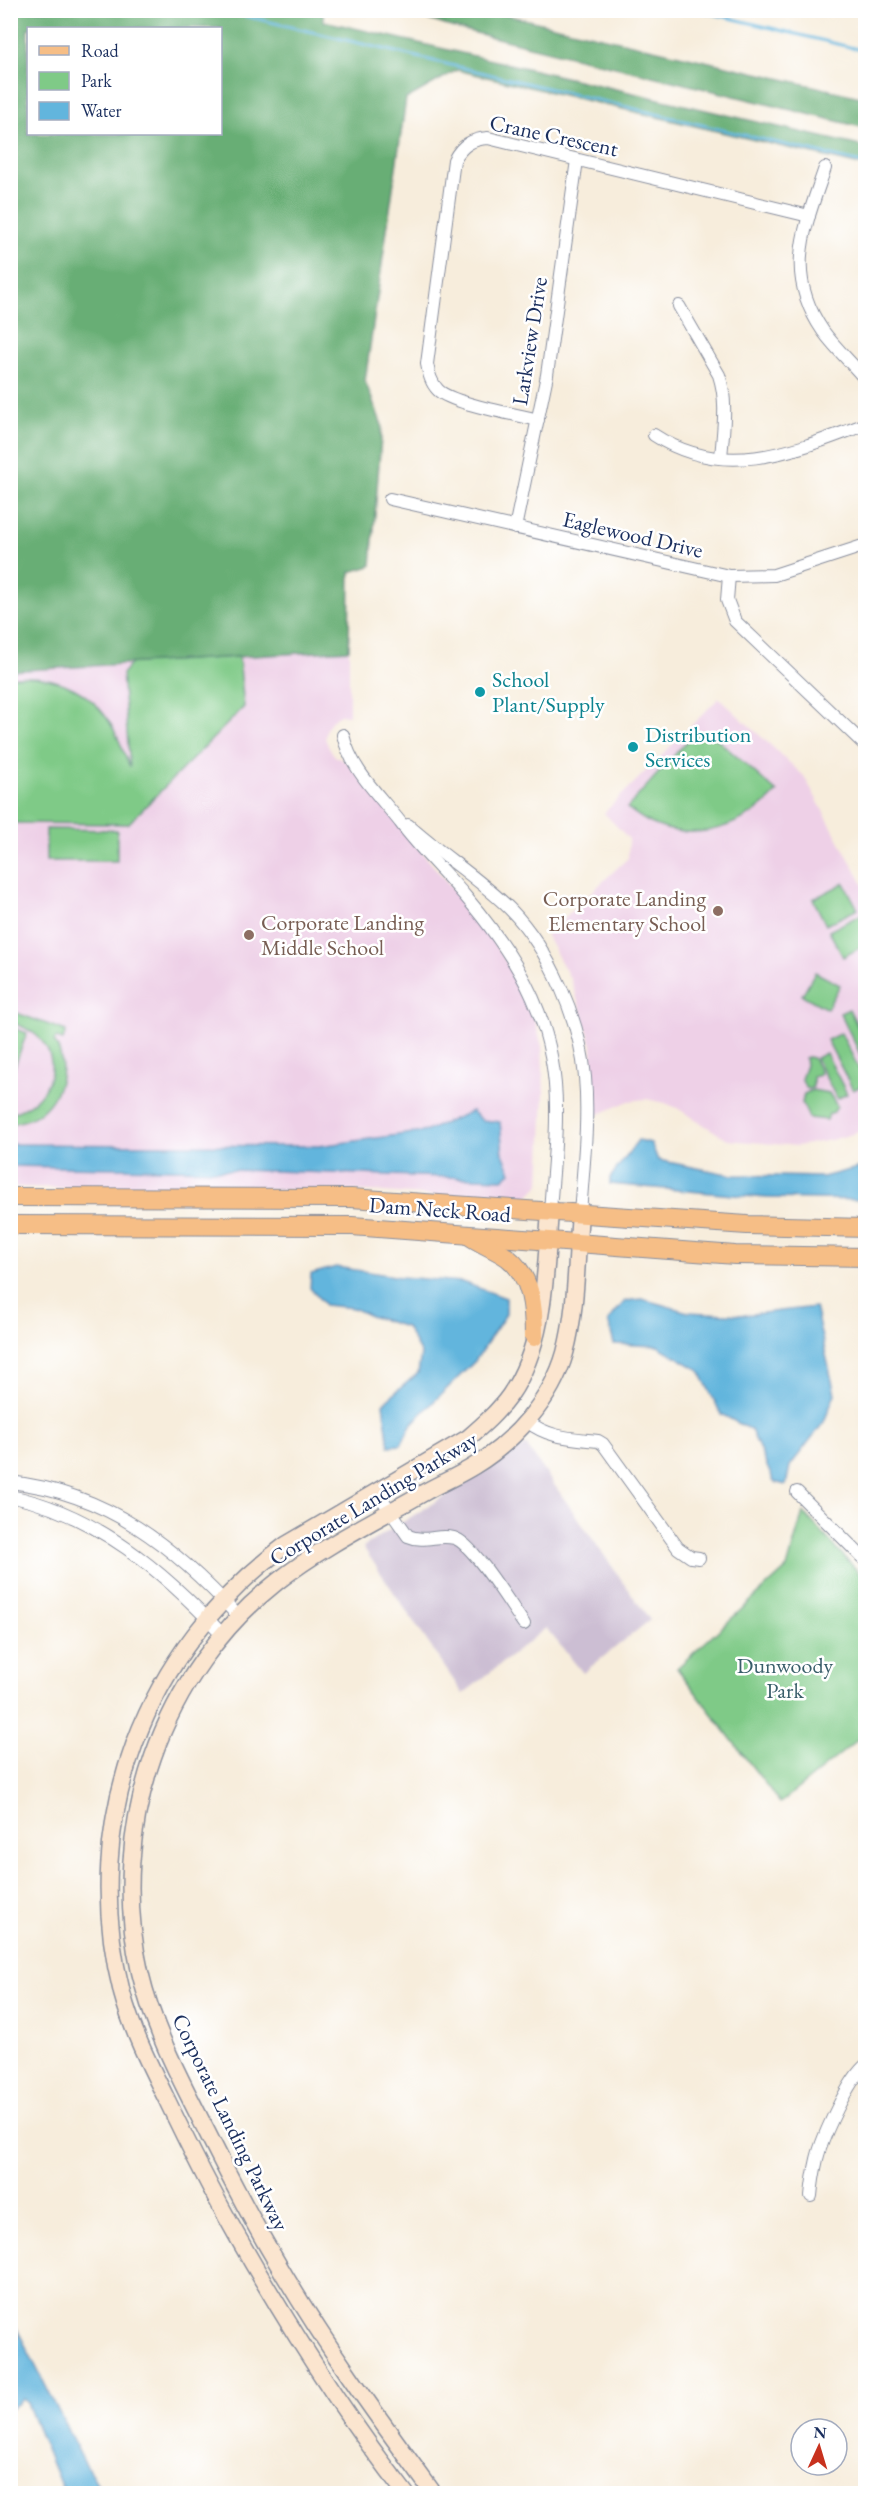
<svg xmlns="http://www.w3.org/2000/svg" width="876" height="2504" font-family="'EB Garamond',serif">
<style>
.built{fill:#eed0e7}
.industrial{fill:#ccbed3}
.green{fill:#7fca87;stroke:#4d7c72;stroke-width:1.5}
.forest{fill:#67ae74;stroke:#416e69;stroke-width:1.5;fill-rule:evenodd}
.water{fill:#62b5dd;stroke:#3e729e;stroke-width:1.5}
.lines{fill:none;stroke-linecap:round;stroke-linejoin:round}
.stream{stroke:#62b5dd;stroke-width:3}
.street-casing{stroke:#898e9d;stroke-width:14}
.secondary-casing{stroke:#898e9d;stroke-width:19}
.primary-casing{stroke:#898e9d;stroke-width:20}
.street{stroke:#fff;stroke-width:12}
.secondary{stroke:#fbe5cf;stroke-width:16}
.primary{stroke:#f6be86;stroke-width:18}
.culture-dot{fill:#0f9aa8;stroke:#fff;stroke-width:2}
.education-dot{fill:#8d6e63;stroke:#fff;stroke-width:2}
.labels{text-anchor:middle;stroke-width:5;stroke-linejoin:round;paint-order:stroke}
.street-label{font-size:22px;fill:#1b2f5e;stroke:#fff}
.culture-label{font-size:22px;fill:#0d838f;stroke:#fff;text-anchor:start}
.education-label{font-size:22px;fill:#785e54;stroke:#fff;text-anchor:end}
.park-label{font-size:22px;fill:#395e6a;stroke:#fff}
</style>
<rect width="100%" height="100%" fill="#fff"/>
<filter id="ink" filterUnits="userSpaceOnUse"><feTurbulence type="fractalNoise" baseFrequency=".0167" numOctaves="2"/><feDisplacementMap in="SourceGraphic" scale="12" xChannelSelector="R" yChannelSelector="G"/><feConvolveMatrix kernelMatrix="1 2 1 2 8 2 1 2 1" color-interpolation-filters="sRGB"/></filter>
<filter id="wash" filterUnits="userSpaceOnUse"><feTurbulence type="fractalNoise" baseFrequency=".008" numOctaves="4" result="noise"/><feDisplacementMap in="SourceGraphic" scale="24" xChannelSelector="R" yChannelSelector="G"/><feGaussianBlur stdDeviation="1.35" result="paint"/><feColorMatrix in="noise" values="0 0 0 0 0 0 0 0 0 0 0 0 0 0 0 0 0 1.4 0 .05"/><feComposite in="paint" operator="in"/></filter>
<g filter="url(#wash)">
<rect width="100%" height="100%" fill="#f7eddc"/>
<!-- built -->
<g class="built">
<path d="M 349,650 L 349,715 L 340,715 L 332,720 L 327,728 L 325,738 L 329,748 L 335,756 L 348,763 L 479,921 L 527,993 L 542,1046 L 544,1094 L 540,1184 L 525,1199 L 518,1202 L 370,1191 L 11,1187 L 11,671 Z"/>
<path d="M 719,698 L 804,776 L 865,888 L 865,1127 L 856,1133 L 831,1140 L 797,1146 L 728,1140 L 677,1108 L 665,1103 L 646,1099 L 629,1101 L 592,1117 L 592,1045 L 571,980 L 546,935 L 628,858 L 629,839 L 604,813 Z"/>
</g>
<!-- industrial -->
<path class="industrial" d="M 526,1445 L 650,1620 L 583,1673 L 546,1628 L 463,1694 L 363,1547 Z"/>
<!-- green -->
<g class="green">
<path d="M 239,657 L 244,707 L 128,824 L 11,823 L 11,677 C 58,673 97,692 117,736 C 122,746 125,757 130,767 L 122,674 L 131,663 Z"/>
<path d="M 695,732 L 711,734 L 777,792 C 747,825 698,843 655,825 C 645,822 636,814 627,808 Z"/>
<path d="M 46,829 L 117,830 L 117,861 L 46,861 Z"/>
<path d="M 844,883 L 858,909 L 826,925 L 813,899 Z"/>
<path d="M 860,915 L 865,925 L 865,945 L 843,957 L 829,931 Z"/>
<path d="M 815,972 L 840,985 L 827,1009 L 802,995 Z"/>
<path d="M 849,1009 L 865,1041 L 865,1064 L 840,1013 Z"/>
<path d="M 11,1011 L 66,1031 L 63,1040 L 56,1038 L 54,1041 C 72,1067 57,1108 29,1119 C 24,1121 17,1122 11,1124 L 11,1113 C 47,1104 67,1062 36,1035 C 29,1029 19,1025 11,1022 Z"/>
<path d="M 11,1027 L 27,1033 L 11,1076 L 10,1027 Z"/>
<path d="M 841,1033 L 865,1081 L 865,1084 L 853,1090 L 827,1040 Z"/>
<path d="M 826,1053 L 847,1094 L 837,1099 L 816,1058 Z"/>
<path d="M 808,1057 L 813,1058 L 820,1071 L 819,1075 L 813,1077 L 813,1087 L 809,1089 L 806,1088 L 801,1079 L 806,1065 L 805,1058 Z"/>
<path d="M 812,1090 L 829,1093 L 837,1106 L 834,1112 L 829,1114 L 827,1120 L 809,1118 L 802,1103 L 804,1094 Z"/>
<path d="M 803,1512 L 865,1579 L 865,1734 L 780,1803 L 677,1668 L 787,1568 Z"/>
</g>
<!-- forest -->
<g class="forest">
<path d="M 11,10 L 322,11 L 324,21 L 865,147 L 865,166 L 457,70 L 406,99 L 365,381 L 382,425 L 371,566 L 350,572 L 349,650 L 11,671 ZM 28,28 L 220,28 L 220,134 L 28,134 Z"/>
<path d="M 401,11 L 489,11 L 865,98 L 865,128 L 451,27 Z"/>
</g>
<!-- water -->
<g class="water">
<path d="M 472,1111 L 482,1120 L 500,1122 L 503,1154 L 511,1172 L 503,1179 L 273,1171 L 11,1166 L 11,1144 L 319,1146 L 427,1131 Z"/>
<path d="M 638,1140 L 651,1143 L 658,1160 L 732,1175 L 823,1177 L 865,1166 L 865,1200 L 767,1198 L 610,1184 L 610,1178 Z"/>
<path d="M 336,1267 L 401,1277 L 462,1282 L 506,1298 L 506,1314 L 475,1361 L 412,1423 L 401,1445 L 389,1446 L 383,1403 L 418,1373 L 421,1354 L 406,1327 L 370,1316 L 353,1308 L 325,1305 L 310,1288 L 311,1274 Z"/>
<path d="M 642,1299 L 688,1312 L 744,1315 L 815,1307 L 835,1394 L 824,1422 L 790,1466 L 786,1485 L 774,1482 L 751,1430 L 721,1414 L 699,1370 L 658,1346 L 614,1344 L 608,1321 L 625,1301 Z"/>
<path d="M 10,2315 L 84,2462 L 103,2493 L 64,2493 L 27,2403 L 23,2399 L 11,2409 Z"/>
</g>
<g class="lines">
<!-- stream -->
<g class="stream">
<path d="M 220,10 L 866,164"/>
<path d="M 697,10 L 866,51"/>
</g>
</g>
</g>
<g filter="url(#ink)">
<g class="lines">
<!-- street casing -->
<g class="street-casing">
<g id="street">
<path d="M 825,168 C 805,227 783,273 823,331 C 835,348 852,363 866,380"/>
<path d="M 679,306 L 719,375 C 728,402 723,430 721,458"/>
<path d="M 538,420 C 516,414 452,404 438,390 C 431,383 429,374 427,364 L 454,160 C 462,145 472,139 488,138 L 809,216"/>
<path d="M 654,435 C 724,481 795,451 866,424"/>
<path d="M 390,499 L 729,576 L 774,575 L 866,545"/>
<path d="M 515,528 L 547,375 L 577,160"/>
<path d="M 729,576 L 727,600 L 735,621 L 866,746"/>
<path d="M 343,735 C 351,770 379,795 400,822 C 420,849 445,872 466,897 C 522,963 558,1027 556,1116 C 556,1148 552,1180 550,1212"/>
<path d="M 408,825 C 441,855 479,878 510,909 C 550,950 580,1020 585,1077 C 589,1122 583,1169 580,1214"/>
<path d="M 527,1421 C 548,1438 571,1438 598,1441 L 603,1444 L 678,1548 L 691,1557 L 699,1558"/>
<path d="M 10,1482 C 108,1493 175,1547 239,1617"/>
<path d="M 377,1492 L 408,1536 C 424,1543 438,1534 454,1538 C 473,1543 511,1606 524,1624"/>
<path d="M 797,1492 L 866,1561"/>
<path d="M 10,1496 C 97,1514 164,1572 223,1635"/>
<path d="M 811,2196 C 812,2184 814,2172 817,2159 C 822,2138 849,2078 866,2065"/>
</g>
</g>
<!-- secondary casing -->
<g class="secondary-casing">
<g id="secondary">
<path d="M 406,2494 C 342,2412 287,2324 236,2234 C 211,2190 188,2144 166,2098 C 149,2064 132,2030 122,1993 C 78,1821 145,1649 286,1545 L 468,1438 C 483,1425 498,1412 510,1395 C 546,1343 545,1272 550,1212"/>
<path d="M 434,2494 C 377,2416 320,2338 272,2254 C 248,2214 227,2172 206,2130 C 180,2079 153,2028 140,1972 C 107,1827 162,1672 278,1581 C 323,1546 376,1520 425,1492 C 441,1483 458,1476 474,1466 C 514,1442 552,1399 565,1353 C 577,1309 576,1259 580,1214"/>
</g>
</g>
<!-- primary casing -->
<g class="primary-casing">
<g id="primary">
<path d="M 10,1197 L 351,1198 L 747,1225 L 866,1228"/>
<path d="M 10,1225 L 352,1226 L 735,1255 L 866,1257"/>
<path d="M 471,1237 C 483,1245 497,1250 508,1258 C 532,1277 534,1309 534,1337"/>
</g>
</g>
<!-- street -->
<use href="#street" class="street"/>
<!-- secondary -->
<use href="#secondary" class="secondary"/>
<!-- primary -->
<use href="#primary" class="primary"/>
</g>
</g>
<!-- markers -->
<g class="culture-dot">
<circle cx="480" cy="692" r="6"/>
<circle cx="633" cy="747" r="6"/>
</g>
<g class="education-dot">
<circle cx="718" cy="911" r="6"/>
<circle cx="249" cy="935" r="6"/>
</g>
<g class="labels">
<!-- street labels -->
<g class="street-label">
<text transform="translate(554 135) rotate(12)" y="8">Crane Crescent</text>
<text transform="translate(529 341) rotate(-81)" y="8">Larkview Drive</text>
<text transform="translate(633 534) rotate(13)" y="8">Eaglewood Drive</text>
<text transform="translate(440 1209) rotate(4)" y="8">Dam Neck Road</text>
<text transform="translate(373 1498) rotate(-31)" y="8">Corporate Landing Parkway</text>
<text transform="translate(231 2122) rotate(64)" y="8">Corporate Landing Parkway</text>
</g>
<!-- culture labels -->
<g class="culture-label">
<text x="492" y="687">School<tspan x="492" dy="25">Plant/Supply</tspan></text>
<text x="645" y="742">Distribution<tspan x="645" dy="25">Services</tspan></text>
</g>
<!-- education labels -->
<g class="education-label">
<text x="706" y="906">Corporate Landing<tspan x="706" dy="25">Elementary School</tspan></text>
<text x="261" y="930" text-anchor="start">Corporate Landing<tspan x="261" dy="25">Middle School</tspan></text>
</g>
<!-- park labels -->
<g class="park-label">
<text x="785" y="1673">Dunwoody<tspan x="785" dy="25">Park</tspan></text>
</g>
</g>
<!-- margin -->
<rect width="876" height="2504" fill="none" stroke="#fff" stroke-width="36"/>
<!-- legend -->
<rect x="27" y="27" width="195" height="108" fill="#ffffff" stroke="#a4acbf" stroke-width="1.5"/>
<rect x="39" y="46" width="30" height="9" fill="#f6be86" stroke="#a4acbf" stroke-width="1.5"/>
<text x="81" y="57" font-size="18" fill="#1b2f5e">Road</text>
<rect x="39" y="72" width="30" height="18" fill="#7fca87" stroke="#a4acbf" stroke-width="1.5"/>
<text x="81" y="87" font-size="18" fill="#1b2f5e">Park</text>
<rect x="39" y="102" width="30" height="18" fill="#62b5dd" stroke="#a4acbf" stroke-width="1.5"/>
<text x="81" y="117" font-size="18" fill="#1b2f5e">Water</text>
<!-- north arrow -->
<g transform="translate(819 2447) rotate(4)"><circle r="28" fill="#ffffff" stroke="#a4acbf" stroke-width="1.5"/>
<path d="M0-4.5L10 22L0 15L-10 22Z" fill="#c8321e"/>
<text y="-9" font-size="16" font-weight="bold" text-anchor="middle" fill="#1b2f5e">N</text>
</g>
</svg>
